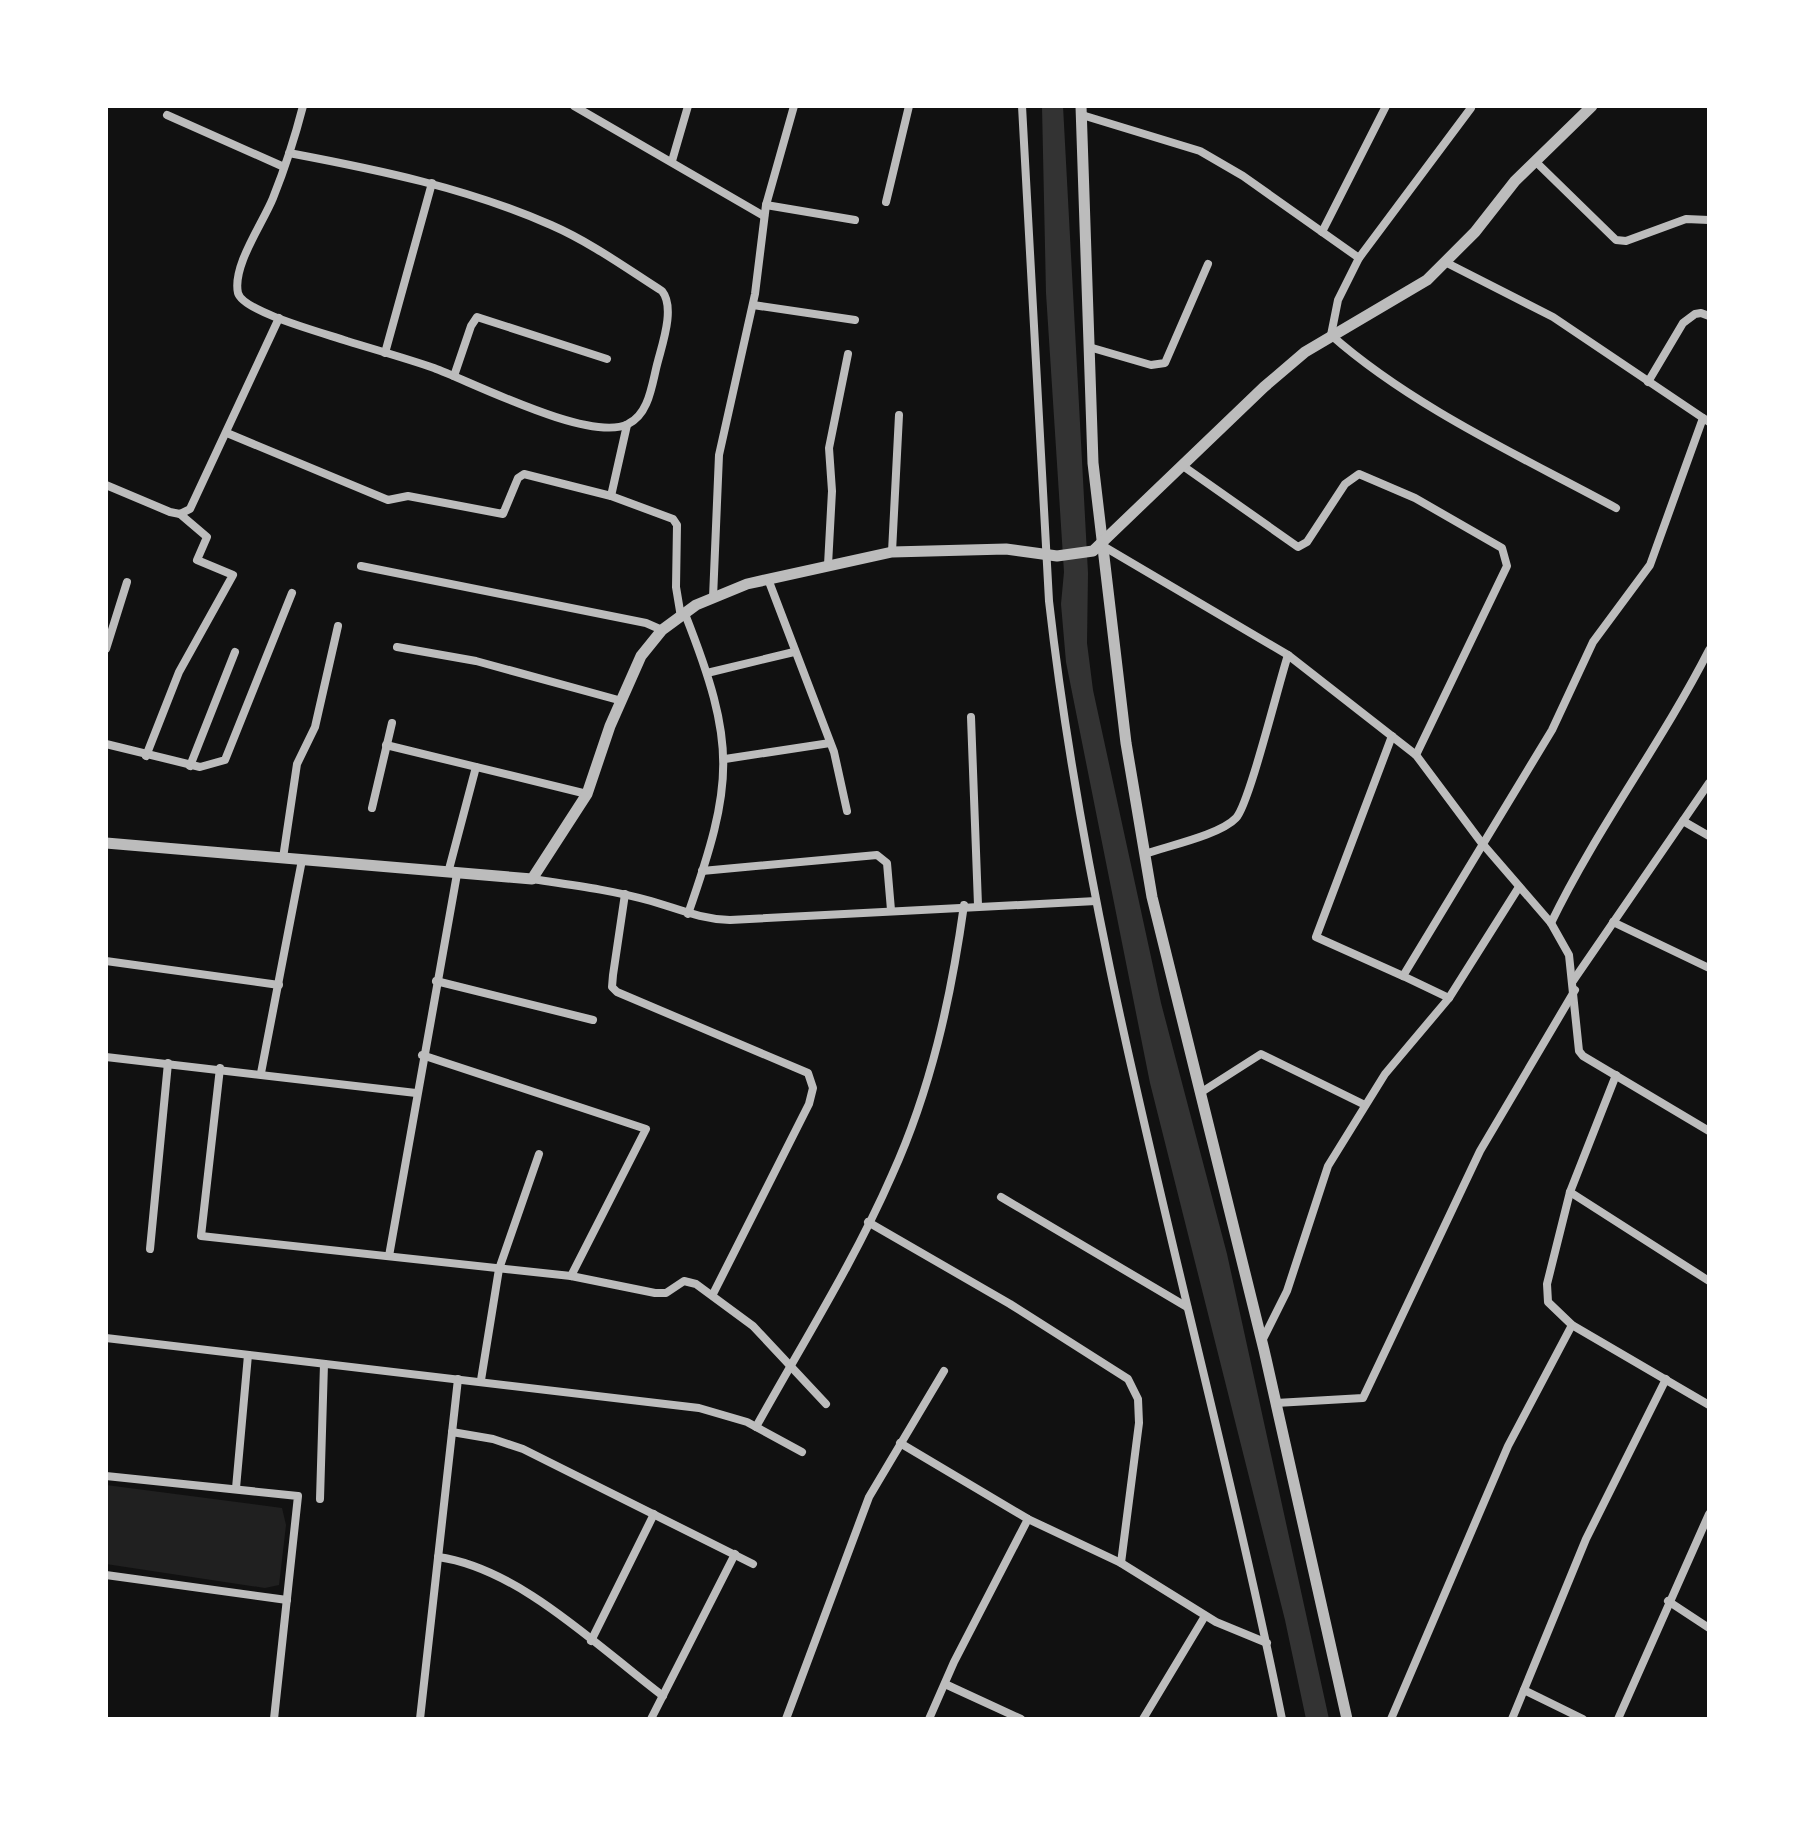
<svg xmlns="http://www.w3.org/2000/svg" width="1815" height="1825" font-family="Ubuntu,sans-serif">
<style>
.green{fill:#202020}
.water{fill:#333}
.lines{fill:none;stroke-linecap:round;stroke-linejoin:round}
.minor{stroke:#bcbcbc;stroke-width:8}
.tertiary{stroke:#bcbcbc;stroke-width:11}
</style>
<rect width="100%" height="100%" fill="#111"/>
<!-- green -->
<path class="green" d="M 106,1485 L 282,1508 L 286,1525 L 279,1585 L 265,1588 L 106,1564 Z"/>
<!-- water -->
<path class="water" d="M 1042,106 L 1063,106 L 1088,573 L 1087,643 L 1093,690 L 1161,1003 L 1227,1254 L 1329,1719 L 1306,1719 L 1285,1620 L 1150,1083 L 1066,662 L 1061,604 L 1064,572 L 1046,293 Z"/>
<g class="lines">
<!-- minor -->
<g class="minor">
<path d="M 574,106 L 764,216"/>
<path d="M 1022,106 L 1049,601 C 1092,980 1206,1346 1282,1719"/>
<path d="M 1471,108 L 1359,258 L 1338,300 L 1331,335 C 1411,406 1522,457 1616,508"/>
<path d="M 167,115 L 284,167"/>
<path d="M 1082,115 L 1200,151 L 1243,176 L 1359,258"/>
<path d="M 289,153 C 379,170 467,188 551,225 C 590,242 626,268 662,291 C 675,307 663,342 658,361 C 652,382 650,414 628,424 C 591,443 474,383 434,368 C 405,358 376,350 347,341 C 327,334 243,312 238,293 C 232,266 263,223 273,198 C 285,168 295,137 303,106"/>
<path d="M 672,161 L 688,106"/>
<path d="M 1535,161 L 1616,240 L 1626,241 L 1686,219 L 1709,220"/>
<path d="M 886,202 L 909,106"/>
<path d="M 766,205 L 855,220"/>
<path d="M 1322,232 L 1386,106"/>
<path d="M 1445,262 L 1553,317 L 1709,422"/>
<path d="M 753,305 L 855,320"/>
<path d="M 1089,347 L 1151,365 L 1165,363 L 1208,264"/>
<path d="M 385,353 L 432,183"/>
<path d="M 454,376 L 471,326 L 477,317 L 607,359"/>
<path d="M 1648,382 L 1683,323 L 1695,314 L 1701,313 L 1709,316"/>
<path d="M 627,425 L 611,496 L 673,519 L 677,525 L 676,587 L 681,617"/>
<path d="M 227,433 L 388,500 L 408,496 L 503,514 L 518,478 L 524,474 L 611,496"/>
<path d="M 1183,466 L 1298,547 L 1307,542 L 1345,484 L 1359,474 L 1415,498 L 1502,548 L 1507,566 L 1416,755"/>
<path d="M 106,485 L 170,512 L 180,514 L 190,509 L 279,318"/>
<path d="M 1103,546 L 1288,655 L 1416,755 L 1481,842 L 1551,923 L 1569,955 L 1579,1051 L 1583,1056 L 1709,1131"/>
<path d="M 892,552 L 899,415"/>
<path d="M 828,565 L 832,491 L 829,448 L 848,354"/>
<path d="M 361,566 L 646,623 L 662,630"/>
<path d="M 768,579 L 834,752 L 847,811"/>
<path d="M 713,598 L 719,455 L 755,294 L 766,205 L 794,106"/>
<path d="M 685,614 C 737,746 734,782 688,914"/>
<path d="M 397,647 L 476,661 L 622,701"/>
<path d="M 106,649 L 127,582"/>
<path d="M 707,673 L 794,652"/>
<path d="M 971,717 L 978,905"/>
<path d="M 1392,736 L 1316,937 L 1403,976"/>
<path d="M 106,744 L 200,767 L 225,760 L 292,593"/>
<path d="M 386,745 L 587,794"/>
<path d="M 146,756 L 179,672 L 233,575 L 197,560 L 207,537 L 180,514"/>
<path d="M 725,759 L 830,743"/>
<path d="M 190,766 L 235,652"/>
<path d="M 372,808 L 392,723"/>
<path d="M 1683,821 L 1709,836"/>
<path d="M 1145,854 C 1167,846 1220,835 1236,818 C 1249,805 1279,682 1288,655"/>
<path d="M 283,858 L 297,764 L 315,727 L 338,626"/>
<path d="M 702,871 L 877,855 L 887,863 L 891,910"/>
<path d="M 448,873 L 476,767"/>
<path d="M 532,879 C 572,885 612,890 651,901 C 679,909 700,919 730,920 L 1096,901"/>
<path d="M 625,894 L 613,975 L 612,987 L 617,992 L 808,1073 L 813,1088 L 809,1104 L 713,1294"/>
<path d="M 1613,922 L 1709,968"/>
<path d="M 1551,923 C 1597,828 1661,744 1709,650"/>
<path d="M 106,961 L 279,985"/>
<path d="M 436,981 L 593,1020"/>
<path d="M 1573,981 L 1709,783"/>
<path d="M 1449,998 L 1403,976 L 1552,730 L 1593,642 L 1650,565 L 1703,418"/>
<path d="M 422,1055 L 646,1129 L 571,1276"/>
<path d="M 106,1057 L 416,1093"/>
<path d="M 220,1068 L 201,1236 L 571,1276 L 655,1293 L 666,1293 L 684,1281 L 696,1284 L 753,1326 L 826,1404"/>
<path d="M 261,1073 L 302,860"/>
<path d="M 1616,1075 L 1570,1192 L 1547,1284 L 1548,1302 L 1572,1325 L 1709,1405"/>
<path d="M 1200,1093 L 1261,1054 L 1365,1105"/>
<path d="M 1570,1192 L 1709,1281"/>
<path d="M 1001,1197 L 1187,1307"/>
<path d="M 868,1222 L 1010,1304 L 1128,1379 L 1138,1399 L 1139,1423 L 1121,1563"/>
<path d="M 150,1249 L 168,1063"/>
<path d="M 389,1256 L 457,874"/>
<path d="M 106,1338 L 699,1408 L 747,1422 L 802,1452"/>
<path d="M 1262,1341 L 1287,1291 L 1328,1166 L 1385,1074 L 1449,998 L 1519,887"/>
<path d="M 481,1380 L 499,1269 L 539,1154"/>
<path d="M 1276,1403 L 1363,1398 L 1480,1151 L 1575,990"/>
<path d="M 756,1427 C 802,1344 854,1262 892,1175 C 931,1089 951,998 964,905"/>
<path d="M 452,1432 L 493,1439 L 523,1449 L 753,1564"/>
<path d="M 900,1443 L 1028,1519 L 1121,1563 L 1216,1622 L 1267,1643"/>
<path d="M 106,1476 L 298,1496 L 274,1719"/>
<path d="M 236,1488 L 248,1355"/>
<path d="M 320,1499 L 324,1364"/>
<path d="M 438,1557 C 519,1568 598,1647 663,1696"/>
<path d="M 106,1575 L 287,1600"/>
<path d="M 1668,1601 L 1709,1628"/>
<path d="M 591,1641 L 654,1514"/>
<path d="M 945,1684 L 1021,1719"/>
<path d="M 1524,1690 L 1583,1719"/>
<path d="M 420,1719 L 458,1379"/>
<path d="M 651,1719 L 735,1554"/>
<path d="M 786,1719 L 869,1497 L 944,1371"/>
<path d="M 929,1719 L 954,1662 L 1028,1519"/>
<path d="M 1143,1719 L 1205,1616"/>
<path d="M 1391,1719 L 1508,1446 L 1572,1325"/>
<path d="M 1512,1719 L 1586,1539 L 1666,1379"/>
<path d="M 1618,1719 L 1709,1514"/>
</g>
<!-- tertiary -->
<g class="tertiary">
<path d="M 1081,106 L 1093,463 L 1126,743 L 1152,897 L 1264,1350 L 1347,1719"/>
<path d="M 106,843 L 532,879 L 587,794 L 610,726 L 641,656 L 662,630 L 696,605 L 747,584 L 892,552 L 1006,549 L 1057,556 L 1093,551 L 1264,387 L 1305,352 L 1427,280 L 1475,232 L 1515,181 L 1592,106"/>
</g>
</g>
<!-- border -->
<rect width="1815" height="1825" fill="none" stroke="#ffffff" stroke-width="216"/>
</svg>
